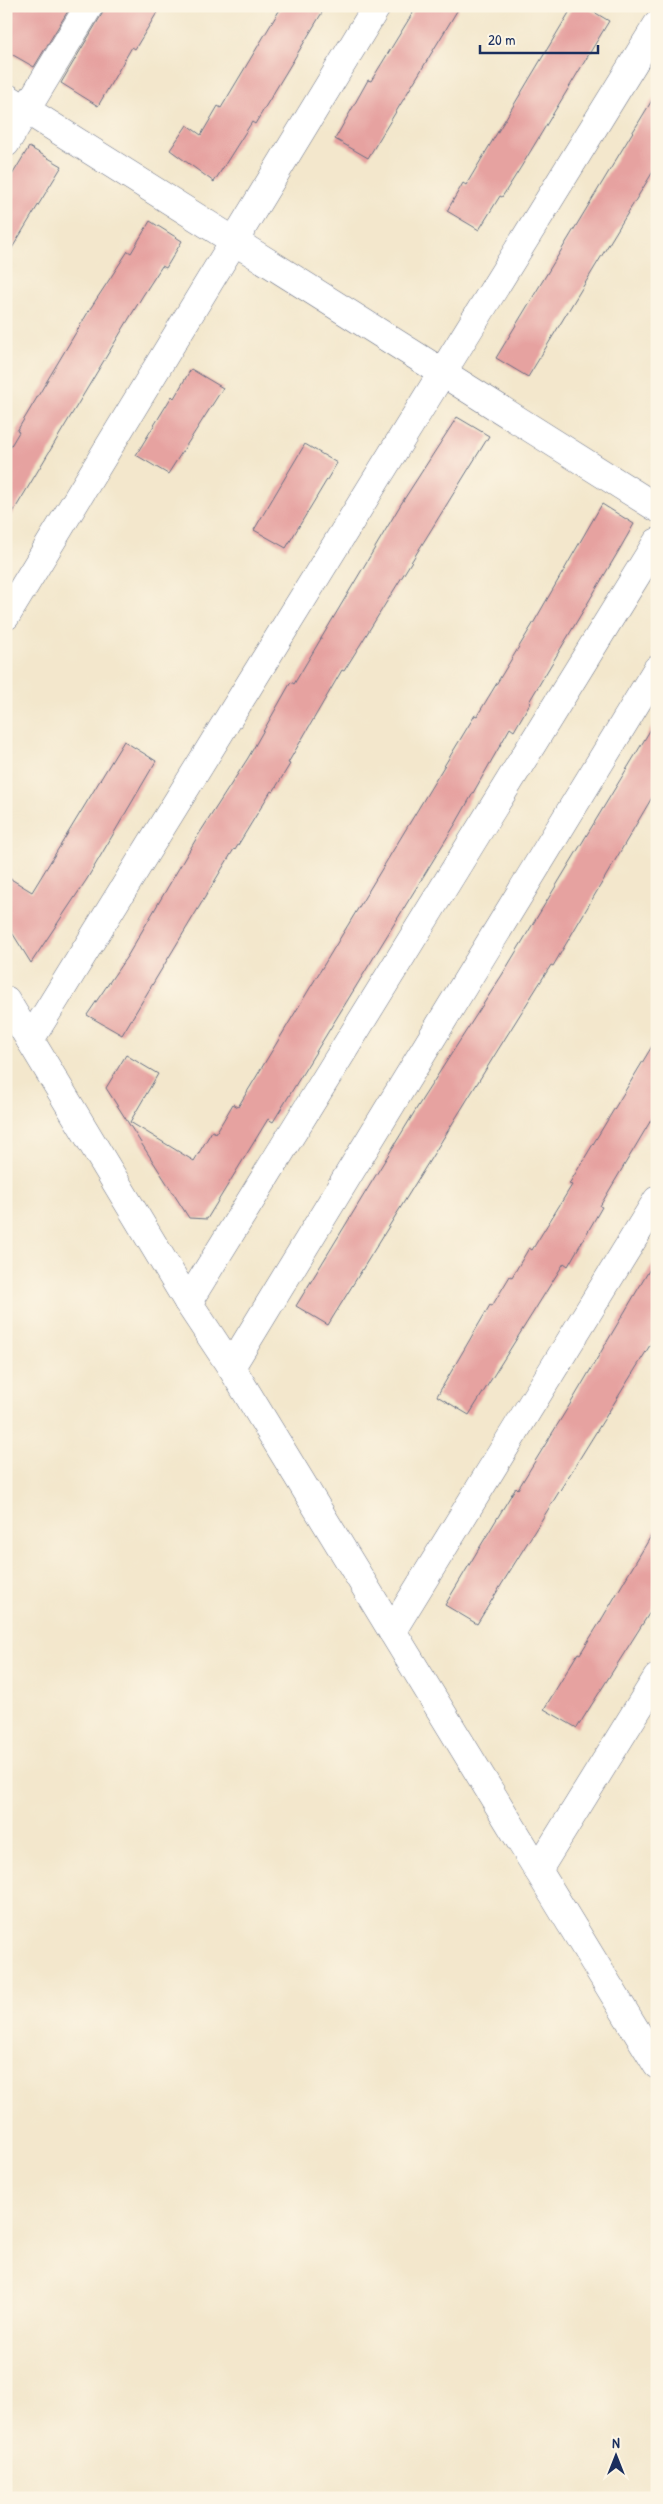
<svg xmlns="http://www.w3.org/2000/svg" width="663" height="2504" font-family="'Patrick Hand',sans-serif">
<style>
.building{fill:#e6a2a0}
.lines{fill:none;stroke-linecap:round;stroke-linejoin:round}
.minor-casing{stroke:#676f84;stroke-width:29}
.minor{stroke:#fff;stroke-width:28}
</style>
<rect width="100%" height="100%" fill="#fcf5e5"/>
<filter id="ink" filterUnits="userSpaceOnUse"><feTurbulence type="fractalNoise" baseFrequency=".02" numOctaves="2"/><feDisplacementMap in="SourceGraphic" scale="10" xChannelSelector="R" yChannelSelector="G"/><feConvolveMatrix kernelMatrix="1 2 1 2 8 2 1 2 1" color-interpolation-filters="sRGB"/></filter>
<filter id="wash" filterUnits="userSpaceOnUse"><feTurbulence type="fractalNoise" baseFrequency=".0096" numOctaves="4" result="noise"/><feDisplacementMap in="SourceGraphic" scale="20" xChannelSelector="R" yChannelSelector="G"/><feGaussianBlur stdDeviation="1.12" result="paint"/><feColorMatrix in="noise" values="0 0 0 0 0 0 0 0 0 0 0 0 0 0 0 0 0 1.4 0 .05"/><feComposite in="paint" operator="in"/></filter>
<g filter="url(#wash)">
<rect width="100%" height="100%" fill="#f3e7cc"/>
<g id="blocks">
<!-- building -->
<g class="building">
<path d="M 6,6 L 71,6 L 34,67 L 6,51 Z"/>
<path d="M 105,6 L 161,6 L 135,49 L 132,47 L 98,106 L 61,83 L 102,14 Z"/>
<path d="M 282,6 L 326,6 L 255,124 L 252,122 L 214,182 L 170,150 L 187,125 L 201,135 L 218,106 L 221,108 Z"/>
<path d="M 417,6 L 460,6 L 368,158 L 335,139 L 368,80 L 371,81 Z"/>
<path d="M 573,6 L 584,6 L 609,21 L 521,167 L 502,197 L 500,196 L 479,230 L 447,211 L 463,183 L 466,185 Z"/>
<path d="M 657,92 L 657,165 L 528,377 L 496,358 Z"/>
<path d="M 29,147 L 62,166 L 6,258 L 6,185 Z"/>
<path d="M 150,221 L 182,241 L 166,268 L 162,266 L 142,297 L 6,524 L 6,454 L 19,432 L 17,431 L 90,309 L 128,251 L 131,253 Z"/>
<path d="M 191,369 L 223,388 L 168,474 L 136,455 L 172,396 L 174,398 Z"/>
<path d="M 457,417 L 489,436 L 344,671 L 342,670 L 288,763 L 290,764 L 273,792 L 271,791 L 235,850 L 234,849 L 122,1035 L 87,1015 L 128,955 L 199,834 L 248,758 L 291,682 L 294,684 L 401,504 Z"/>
<path d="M 305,444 L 337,463 L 286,548 L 254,530 Z"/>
<path d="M 602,504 L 634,524 L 618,552 L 529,702 L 530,703 L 514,731 L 510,728 L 456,823 L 273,1122 L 268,1119 L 207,1219 L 189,1218 L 106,1088 L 126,1055 L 158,1074 L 130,1122 L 194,1161 L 212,1131 L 216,1133 L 233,1104 L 238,1107 L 475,715 L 477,716 L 534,622 Z"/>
<path d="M 657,719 L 657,789 L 553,966 L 551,965 L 496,1053 L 328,1325 L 296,1306 L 423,1098 L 502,975 Z"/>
<path d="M 124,741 L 156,761 L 87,879 L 31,963 L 6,923 L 6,876 L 32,892 Z"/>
<path d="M 657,1038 L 657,1110 L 600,1206 L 602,1207 L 568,1266 L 564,1263 L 469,1415 L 437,1396 L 490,1305 L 492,1306 L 510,1276 L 512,1277 L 529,1248 L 532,1250 L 572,1185 L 569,1184 Z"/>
<path d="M 657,1257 L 657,1334 L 477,1624 L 445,1605 L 516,1487 L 518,1489 L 572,1401 Z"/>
<path d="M 657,1526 L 657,1601 L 577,1728 L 544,1709 L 578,1653 L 580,1654 L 600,1622 Z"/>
</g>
</g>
</g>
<g filter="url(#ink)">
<use href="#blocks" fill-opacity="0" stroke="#676f84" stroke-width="1"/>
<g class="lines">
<!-- minor casing -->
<g class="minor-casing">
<g id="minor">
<path d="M 6,97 L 657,508"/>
<path d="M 6,143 L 89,6"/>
<path d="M 6,616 L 377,6"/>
<path d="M 6,1000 L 188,1302 L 231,1367 L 657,2065"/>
<path d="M 30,1040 L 657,25"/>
<path d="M 188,1302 L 657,542"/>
<path d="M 231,1367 L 657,669"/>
<path d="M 392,1631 L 657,1200"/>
<path d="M 538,1870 L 657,1678"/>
</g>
</g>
<!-- minor -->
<use href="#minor" class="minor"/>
</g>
</g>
<!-- margin -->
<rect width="663" height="2504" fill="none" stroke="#fcf5e5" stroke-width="25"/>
<!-- north arrow -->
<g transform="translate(616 2456)" stroke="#fcf5e5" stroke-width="4" paint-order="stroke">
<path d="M0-4L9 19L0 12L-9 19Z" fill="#1b2f5e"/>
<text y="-8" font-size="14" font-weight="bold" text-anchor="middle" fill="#1b2f5e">N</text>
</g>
<!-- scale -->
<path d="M480 45v8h118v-8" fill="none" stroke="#1b2f5e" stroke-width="2.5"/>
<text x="488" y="45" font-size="15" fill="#1b2f5e" stroke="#fcf5e5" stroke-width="4" paint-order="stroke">20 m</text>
</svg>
